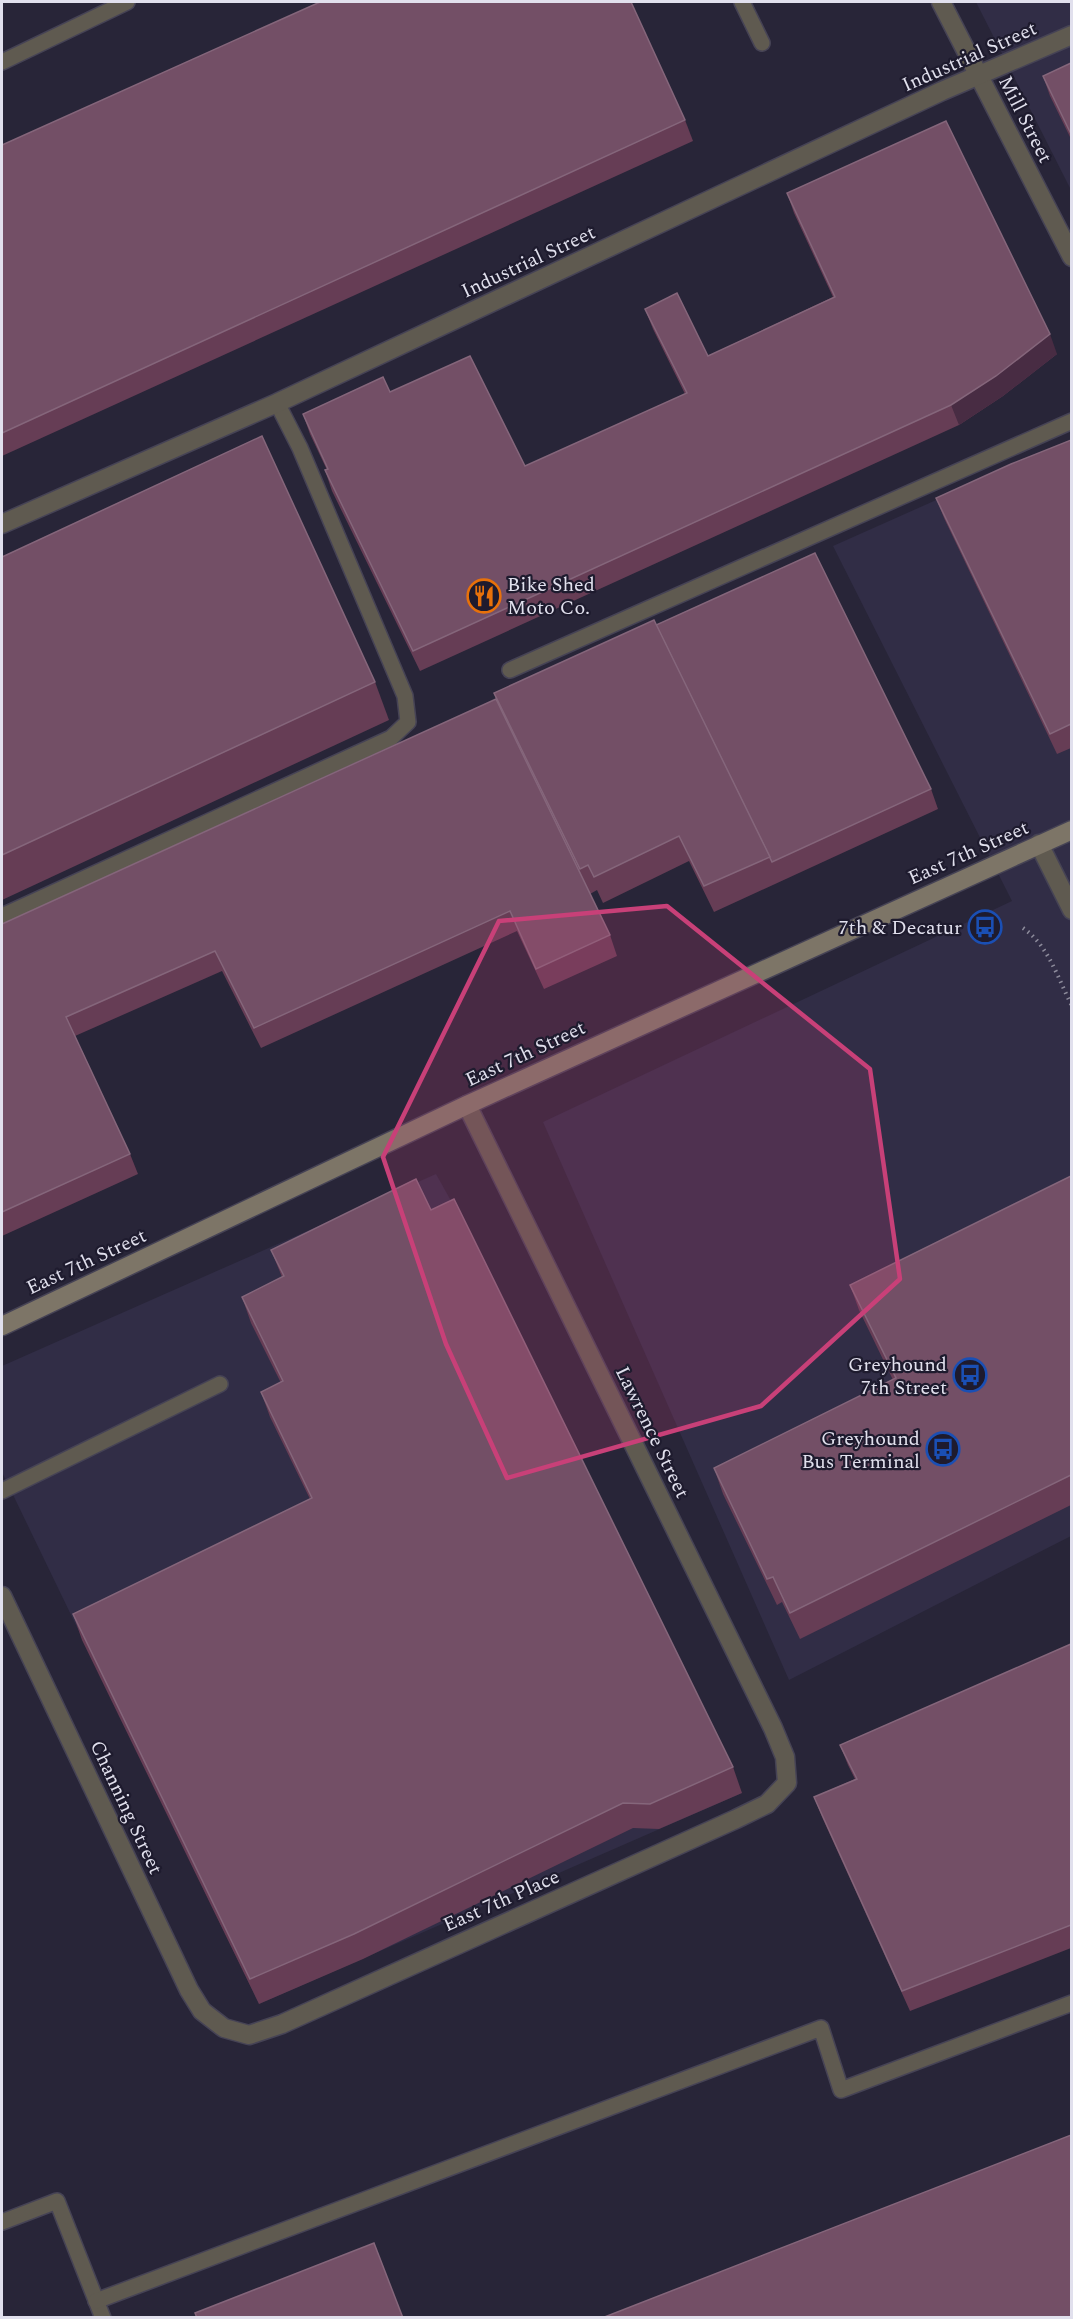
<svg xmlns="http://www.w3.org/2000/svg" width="1073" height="2319" font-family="Spectral,serif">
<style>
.built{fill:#312d46}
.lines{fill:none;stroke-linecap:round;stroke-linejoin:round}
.lane-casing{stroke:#464355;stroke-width:18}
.street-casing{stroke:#464355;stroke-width:21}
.secondary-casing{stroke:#464355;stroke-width:21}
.path{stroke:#8d8b9b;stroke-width:4;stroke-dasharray:1.5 4.5;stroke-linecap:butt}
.lane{stroke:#5f5a50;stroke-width:15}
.street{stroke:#5f5a50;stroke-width:18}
.secondary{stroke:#7d7567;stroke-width:18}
.wall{fill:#663d55}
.shaded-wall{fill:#482c43}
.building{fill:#734f66;stroke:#85667b;stroke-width:1.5}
.marked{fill:#c84078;fill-opacity:0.2;stroke:#c84078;stroke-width:4.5;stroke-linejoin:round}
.labels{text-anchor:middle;stroke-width:4.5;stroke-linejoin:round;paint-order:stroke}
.street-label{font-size:20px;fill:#e1e0ed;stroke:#1e1b2e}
.poi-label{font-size:20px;fill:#e1e0ed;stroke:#1e1b2e;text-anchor:end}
</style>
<rect width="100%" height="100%" fill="#282538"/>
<!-- built -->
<g class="built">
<path d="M 976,2 L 1071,2 L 1071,190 Z"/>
<path d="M 1071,440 L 1071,1536 L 789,1680 L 543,1122 L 1012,901 L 833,546 Z"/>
<path d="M 436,1174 L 464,1224 L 742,1793 L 259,2004 L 2,1472 L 2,1366 Z"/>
</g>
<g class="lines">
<!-- lane casing -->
<g class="lane-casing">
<g id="lane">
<path d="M 742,2 L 762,43"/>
<path d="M 2,62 L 127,2"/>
<path d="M 510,670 L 1072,421"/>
<path d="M 2,916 L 391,738 L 408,722 L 405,696 L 300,448 L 277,403"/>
<path d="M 2,1491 L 220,1384"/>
<path d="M 2,2222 L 57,2201 L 103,2318"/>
<path d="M 96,2301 L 821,2028 L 841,2090 L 1072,2003"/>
</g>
</g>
<!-- street casing -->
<g class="street-casing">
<g id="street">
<path d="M 941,2 L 1072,257"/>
<path d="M 2,524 L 277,403 L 942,91 L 1072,35"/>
<path d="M 1039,844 L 1072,910"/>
<path d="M 2,1596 L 189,1990 L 202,2011 L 224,2028 L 249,2035 L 282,2024 L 736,1819 L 767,1804 L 787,1783 L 785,1757 L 773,1728 L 467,1105"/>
</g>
</g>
<!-- secondary casing -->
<g class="secondary-casing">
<path id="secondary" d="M 2,1326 L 467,1105 L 1072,830"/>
</g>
<!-- path -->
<path class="path" d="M 1023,928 C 1049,946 1058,979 1072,1006"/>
<!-- lane -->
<use href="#lane" class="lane"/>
<!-- street -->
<use href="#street" class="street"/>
<!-- secondary -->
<use href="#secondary" class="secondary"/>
</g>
<!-- wall -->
<g class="wall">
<path d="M 1071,63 L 1071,139 L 1050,96 L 1043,76 Z"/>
<path d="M 685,120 L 693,141 L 2,456 L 2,145 Z"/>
<path d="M 787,193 L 1057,354 L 1003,396 L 959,425 L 420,671 L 332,491 L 325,470 L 327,470 L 310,434 L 303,414 L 390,392 L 525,466 L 685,394 L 653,329 L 645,309 L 708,356 L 833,297 L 794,213 Z"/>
<path d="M 1071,440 L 1071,748 L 1057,754 L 944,518 L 936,498 Z"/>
<path d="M 2,557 L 375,682 L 389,720 L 2,900 Z"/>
<path d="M 656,625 L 931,789 L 938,809 L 714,912 L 689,861 L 603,903 L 597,890 L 590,894 L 610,935 L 617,956 L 544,989 L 517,931 L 261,1048 L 222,971 L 75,1036 L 130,1154 L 138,1174 L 2,1236 L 2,924 L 496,699 L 494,693 Z"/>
<path d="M 1071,1176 L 1071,1505 L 800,1639 L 782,1602 L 777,1605 L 723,1494 L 714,1468 L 893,1380 L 859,1310 L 850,1285 Z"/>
<path d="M 431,1210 L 733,1767 L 742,1793 L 659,1829 L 633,1828 L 363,1959 L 259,2004 L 82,1640 L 73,1614 L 310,1499 L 270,1417 L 261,1392 L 281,1383 L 251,1323 L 242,1297 L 282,1277 L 271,1250 Z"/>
<path d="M 1071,1644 L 1071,1948 L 910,2011 L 822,1817 L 814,1797 L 855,1779 L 848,1765 L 840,1745 Z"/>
</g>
<!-- shaded-wall -->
<path class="shaded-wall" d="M 1050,334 L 1057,354 L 1003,396 L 959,425 L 951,405 Z"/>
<!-- building -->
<g class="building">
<path d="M 320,2 L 631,2 L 685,120 L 2,433 L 2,145 Z"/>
<path d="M 1071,63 L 1071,134 L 1043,76 Z"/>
<path d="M 946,121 L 1050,334 L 996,376 L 951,405 L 413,651 L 325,470 L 328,469 L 303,414 L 383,377 L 390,392 L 470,356 L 525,466 L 687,393 L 645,309 L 677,293 L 708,356 L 835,297 L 787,193 Z"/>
<path d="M 262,436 L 375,682 L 2,855 L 2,557 Z"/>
<path d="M 1071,440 L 1071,724 L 1050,734 L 936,498 L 1011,464 Z"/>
<path d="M 815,553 L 931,789 L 772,862 L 656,625 Z"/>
<path d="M 654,620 L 770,857 L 704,886 L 679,836 L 594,877 L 588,865 L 580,869 L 494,693 Z"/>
<path d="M 496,699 L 610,935 L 536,969 L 510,911 L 254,1028 L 215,951 L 66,1017 L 130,1154 L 2,1212 L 2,924 Z"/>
<path d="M 1071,1176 L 1071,1475 L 790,1613 L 773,1577 L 767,1579 L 714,1468 L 896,1378 L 850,1285 Z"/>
<path d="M 416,1179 L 431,1210 L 454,1199 L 733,1767 L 650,1804 L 623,1803 L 354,1934 L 250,1979 L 73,1614 L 312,1498 L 261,1392 L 283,1381 L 242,1297 L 284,1276 L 271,1250 Z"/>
<path d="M 1071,1644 L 1071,1925 L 902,1991 L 814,1797 L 857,1779 L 840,1745 Z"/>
<path d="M 1071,2135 L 1071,2318 L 602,2318 Z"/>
<path d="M 374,2243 L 403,2318 L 197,2318 L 195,2313 Z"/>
</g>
<!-- marked area -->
<path class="marked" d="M 667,906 L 870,1069 L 900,1279 L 761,1406 L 507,1478 L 446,1344 L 383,1157 L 499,921 Z"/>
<!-- icons -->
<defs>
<g id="restaurant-ring" transform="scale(1.725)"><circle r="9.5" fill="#1e1b2e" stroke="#e8710a" stroke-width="1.5"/><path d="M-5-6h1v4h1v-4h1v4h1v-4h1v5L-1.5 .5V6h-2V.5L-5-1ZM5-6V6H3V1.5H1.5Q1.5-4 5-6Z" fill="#e8710a"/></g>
<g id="bus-ring" transform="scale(1.725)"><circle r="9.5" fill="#1e1b2e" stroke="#1a4fb4" stroke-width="1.5"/><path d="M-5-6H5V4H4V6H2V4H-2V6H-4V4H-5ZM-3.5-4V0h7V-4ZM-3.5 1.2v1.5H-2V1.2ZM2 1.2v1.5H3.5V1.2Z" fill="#1a4fb4"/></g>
</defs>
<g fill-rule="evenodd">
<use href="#restaurant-ring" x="484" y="596"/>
<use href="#bus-ring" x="985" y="927"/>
<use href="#bus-ring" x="970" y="1375"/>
<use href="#bus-ring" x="943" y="1449"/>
</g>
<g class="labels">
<!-- street labels -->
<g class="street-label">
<text transform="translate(969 56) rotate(-24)" y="7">Industrial Street</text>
<text transform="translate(1026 119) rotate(63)" y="7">Mill Street</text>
<text transform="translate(528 261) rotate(-25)" y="7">Industrial Street</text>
<text transform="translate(968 852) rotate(-24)" y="7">East 7th Street</text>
<text transform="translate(525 1053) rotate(-25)" y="7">East 7th Street</text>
<text transform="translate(86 1261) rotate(-25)" y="7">East 7th Street</text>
<text transform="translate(653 1432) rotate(64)" y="7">Lawrence Street</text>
<text transform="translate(127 1807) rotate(65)" y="7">Channing Street</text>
<text transform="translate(501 1900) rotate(-24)" y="7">East 7th Place</text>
</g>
<!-- poi labels -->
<g class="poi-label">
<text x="507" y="591" text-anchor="start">Bike Shed<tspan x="507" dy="23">Moto Co.</tspan></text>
<text x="962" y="934">7th &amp; Decatur</text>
<text x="947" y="1371">Greyhound<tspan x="947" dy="23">7th Street</tspan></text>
<text x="920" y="1445">Greyhound<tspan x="920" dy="23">Bus Terminal</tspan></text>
</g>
</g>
<!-- border -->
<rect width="1073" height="2319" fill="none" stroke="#e1e0ed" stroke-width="6"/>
</svg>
